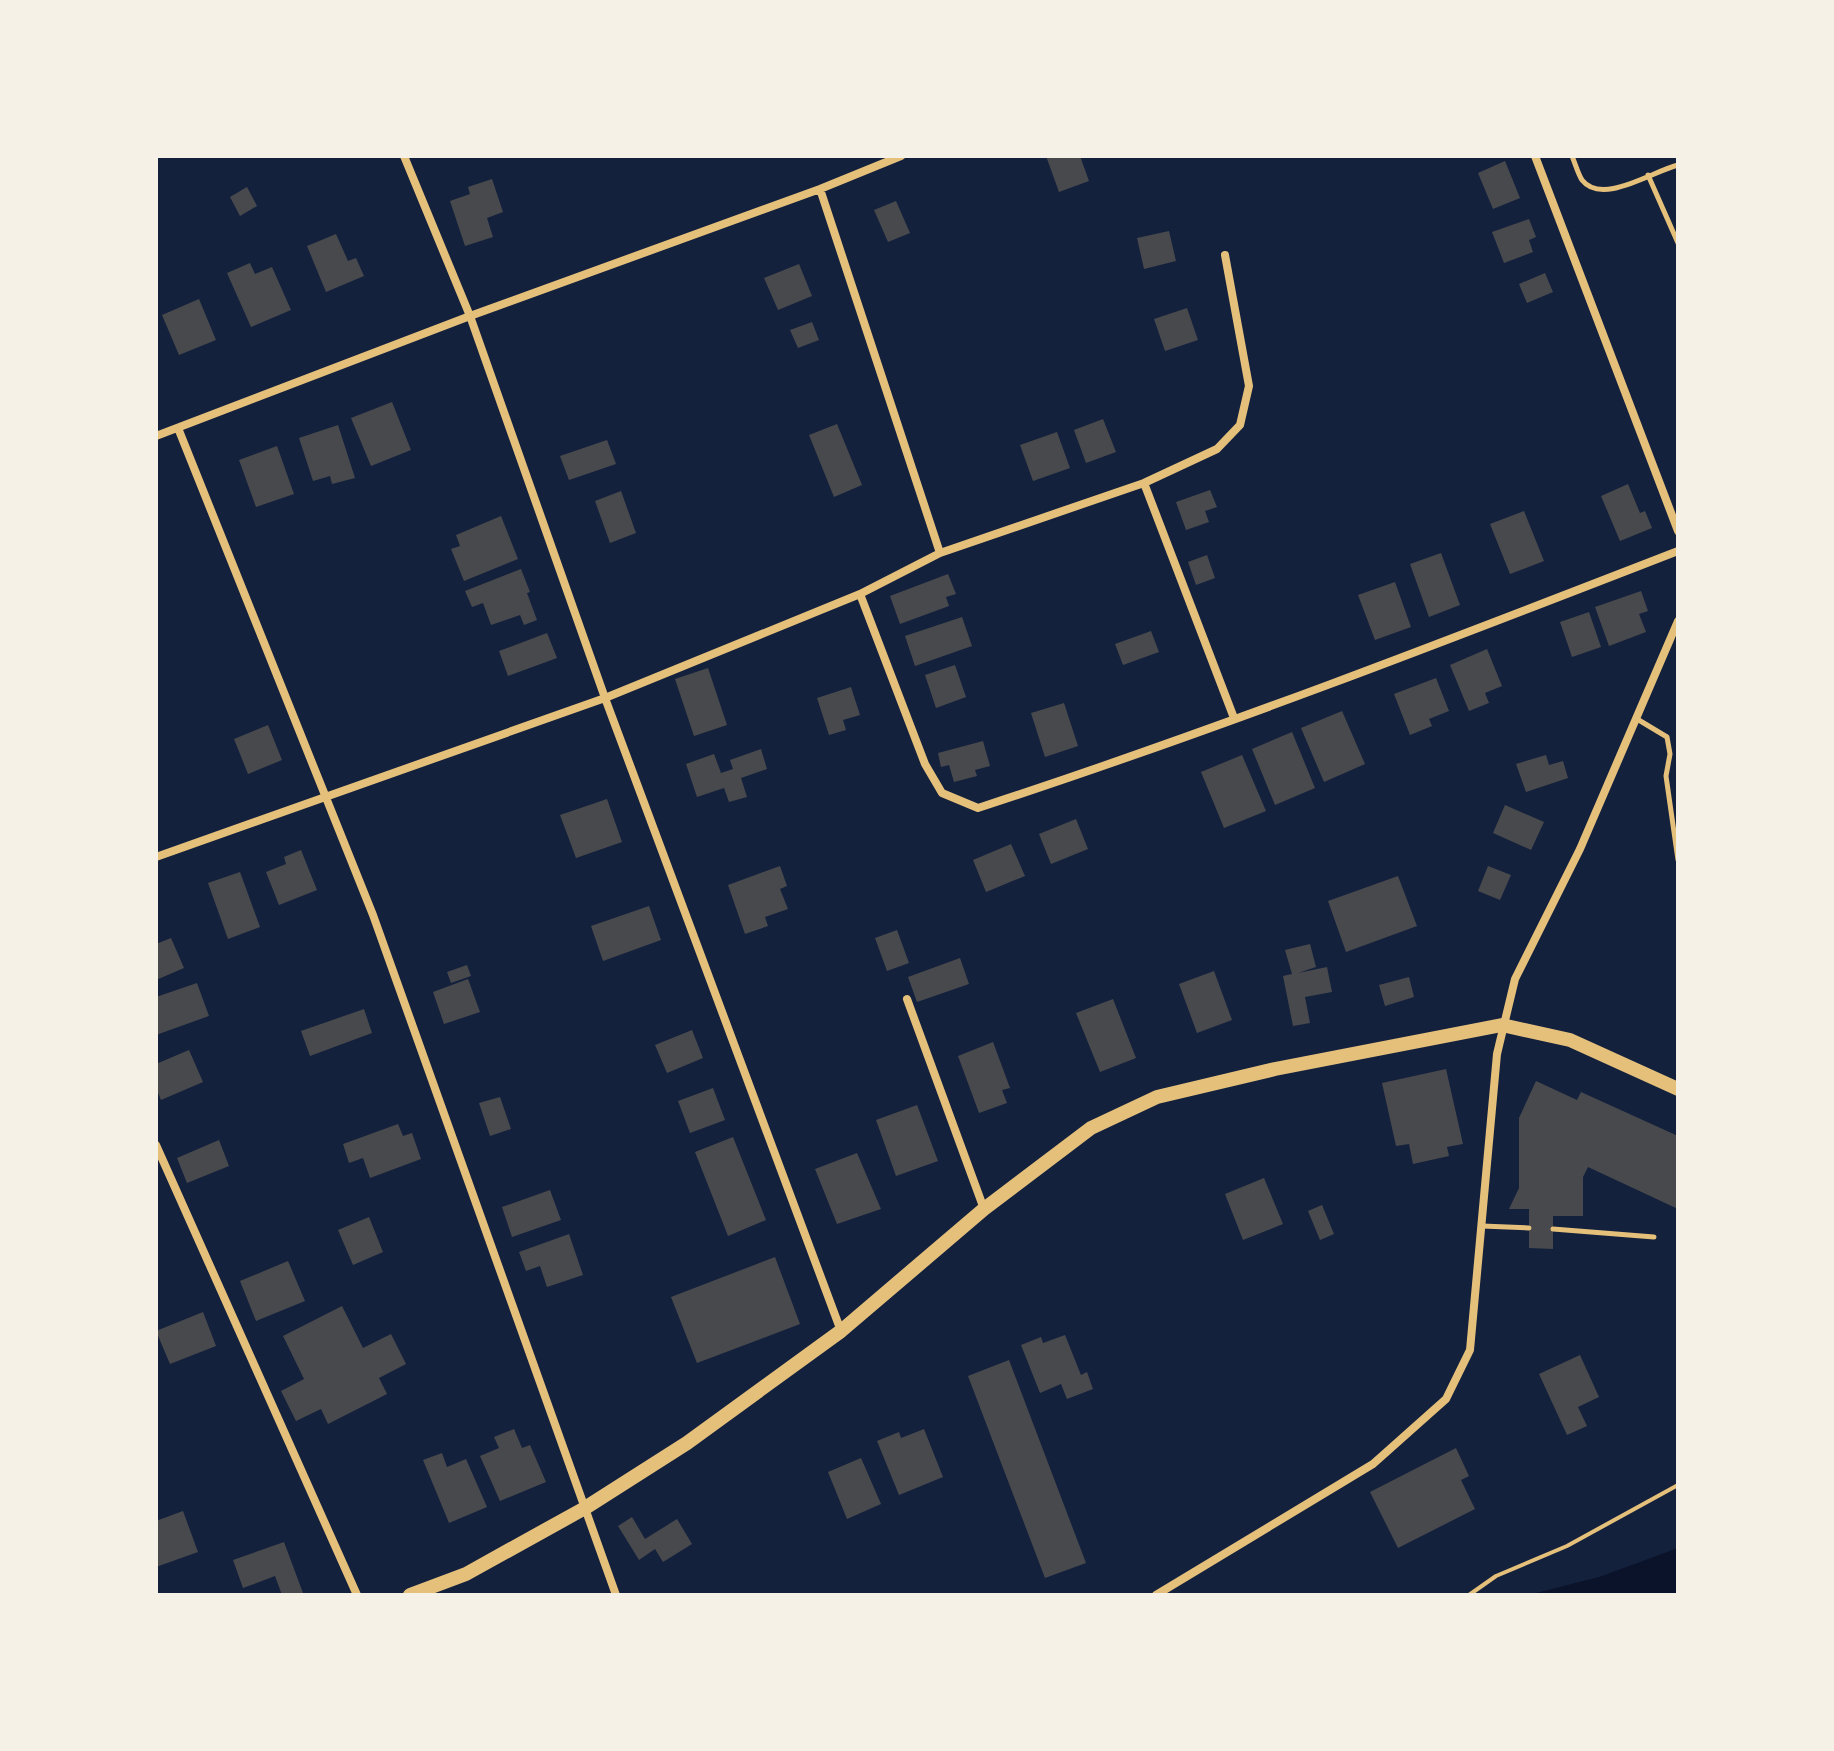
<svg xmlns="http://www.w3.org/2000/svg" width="1834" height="1751" viewBox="0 0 1834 1751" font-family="'Libre Baskerville',serif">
  <rect width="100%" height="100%" fill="#14213d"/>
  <path fill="#0b132b" d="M1678,1548V1595H1528L1599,1577Z"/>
  <path fill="#48494c" d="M1046,156H1080L1089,181L1059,192Z
    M1505,161L1520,198L1493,209L1478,173Z
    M492,179L503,212L487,218L493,237L465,246L450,201L470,194L468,187Z
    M247,187L257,206L240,216L230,197Z
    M896,201L910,233L888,242L874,210Z
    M1529,219L1536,237L1529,240L1533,252L1504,263L1492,232Z
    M1169,231L1176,261L1144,269L1137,238Z
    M336,234L348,261L356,258L364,276L326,292L307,246Z
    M250,263L255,274L272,267L291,310L251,327L227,273Z
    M799,264L812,296L778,310L764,278Z
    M1545,273L1553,292L1527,303L1519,284Z
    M199,299L216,340L179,355L162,315Z
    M1187,308L1198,340L1165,351L1154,319Z
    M812,322L819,340L798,348L790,330Z
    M392,402L411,450L371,466L351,418Z
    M1103,419L1116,452L1086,463L1074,430Z
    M837,424L862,485L834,497L809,435Z
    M338,425L355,478L332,484L330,476L313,481L299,438Z
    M1057,432L1070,468L1033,481L1020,445Z
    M607,440L616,464L569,480L560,456Z
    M277,446L294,494L256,507L239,460Z
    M1628,484L1640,513L1645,511L1652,528L1620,541L1601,496Z
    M1210,490L1217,507L1205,511L1209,522L1186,530L1176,502Z
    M621,491L636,533L610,543L595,501Z
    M1524,511L1544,561L1510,574L1490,524Z
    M501,516L518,559L464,581L451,549L460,546L456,535Z
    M1441,553L1460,605L1429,617L1410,564Z
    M1207,555L1215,578L1196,585L1188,562Z
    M521,569L530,592L527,593L537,620L524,625L520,615L491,625L483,603L472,607L465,591Z
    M948,574L956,594L946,597L949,606L900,624L890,596Z
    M1395,582L1411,627L1375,640L1358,595Z
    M1641,591L1648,611L1639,614L1646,632L1609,646L1595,607Z
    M1589,612L1601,647L1572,657L1560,622Z
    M962,617L972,646L915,666L905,636Z
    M1151,631L1159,652L1123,665L1115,644Z
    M547,633L557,658L508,676L499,651Z
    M1487,649L1502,686L1485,693L1489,703L1469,711L1450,665Z
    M955,665L966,697L936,708L925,675Z
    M708,668L727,725L694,736L675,679Z
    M1436,678L1449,711L1429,719L1432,726L1410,735L1394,694Z
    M851,687L860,715L843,720L846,730L829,735L817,698Z
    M1064,703L1078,746L1045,757L1031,713Z
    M1342,711L1365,764L1324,782L1301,728Z
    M268,725L282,760L248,774L234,739Z
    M1292,732L1315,788L1275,805L1252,749Z
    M983,741L990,766L975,770L977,776L954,782L949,765L941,767L938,753Z
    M761,749L767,769L741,778L747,797L729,802L724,788L697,797L686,764L714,754L721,773L733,769L730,760Z
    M1242,755L1266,811L1224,828L1201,772Z
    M1546,755L1549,765L1563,761L1568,778L1526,792L1516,764Z
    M607,799L622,842L576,858L560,815Z
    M1505,805L1544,822L1531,850L1493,833Z
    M1076,819L1088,849L1051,864L1039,834Z
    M1011,844L1025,876L986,892L973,860Z
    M301,850L317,890L279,905L266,872L286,864L284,857Z
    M780,866L787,886L780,889L788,909L765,917L768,926L745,934L728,885Z
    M1488,866L1511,875L1500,900L1478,891Z
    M240,872L260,927L228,939L208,883Z
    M1398,876L1417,926L1346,952L1328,901Z
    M649,906L661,940L603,961L591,926Z
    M897,930L909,963L887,971L875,938Z
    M171,938L184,968L156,980V944Z
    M1310,944L1316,967L1298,973L1327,967L1332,992L1305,997L1310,1023L1293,1026L1283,976L1292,974L1285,950Z
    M960,958L969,984L917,1002L908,977Z
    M467,965L471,976L451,983L447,972Z
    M1214,971L1232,1020L1197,1033L1179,984Z
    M1409,977L1414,997L1385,1006L1379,985Z
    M468,979L480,1012L444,1024L433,992Z
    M197,983L209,1016L156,1035V997Z
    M1113,999L1136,1058L1100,1072L1076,1013Z
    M364,1009L372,1033L310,1056L301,1031Z
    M692,1030L703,1058L667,1073L655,1045Z
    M993,1042L1010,1088L1002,1090L1007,1103L979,1113L958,1056Z
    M189,1050L203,1082L161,1100L156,1088V1064Z
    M1446,1069L1463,1144L1447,1147L1449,1156L1413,1164L1409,1144L1396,1146L1382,1083Z
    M1536,1081L1577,1100L1581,1092L1678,1136V1209L1588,1167L1583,1177V1216H1553V1249L1529,1248V1209H1509L1519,1188V1118Z
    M713,1088L725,1120L690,1133L678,1101Z
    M500,1097L511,1129L490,1136L479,1103Z
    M917,1105L938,1161L896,1176L876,1120Z
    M398,1124L403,1136L412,1133L421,1159L370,1178L363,1158L349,1163L343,1144Z
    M733,1137L766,1220L728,1236L695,1152Z
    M219,1140L229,1166L187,1183L177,1158Z
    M857,1153L881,1209L837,1224L815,1169Z
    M1264,1178L1283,1224L1243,1240L1225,1194Z
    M550,1190L561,1220L512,1237L502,1207Z
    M1322,1205L1334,1234L1320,1240L1308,1211Z
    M369,1217L383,1252L353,1265L338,1230Z
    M569,1234L583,1275L547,1287L540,1266L526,1271L519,1252Z
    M775,1257L800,1324L697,1363L671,1297Z
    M288,1261L305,1301L256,1321L240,1281Z
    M342,1306L363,1348L391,1334L406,1364L379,1378L387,1394L328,1424L321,1409L296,1421L281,1391L304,1379L283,1336Z
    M203,1312L216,1346L170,1364L156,1331Z
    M1065,1335L1081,1375L1087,1372L1093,1389L1067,1399L1061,1384L1040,1393L1021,1345L1041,1337L1043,1343Z
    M1580,1355L1599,1397L1578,1407L1587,1426L1567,1435L1539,1374Z
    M1009,1360L1086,1563L1045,1578L968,1376Z
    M514,1429L522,1448L530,1445L546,1482L500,1501L480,1456L499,1448L494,1437Z
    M924,1429L943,1477L899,1495L877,1441L899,1432L901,1438Z
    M1456,1448L1469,1476L1461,1480L1475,1509L1398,1548L1370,1492Z
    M442,1453L447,1467L466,1459L487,1507L449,1523L423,1460Z
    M861,1458L881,1504L847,1519L828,1472Z
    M183,1511L198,1552L156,1567V1521Z
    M632,1517L645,1539L677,1519L692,1544L663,1562L655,1549L639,1560L618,1526Z
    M284,1542L303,1593L282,1595L275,1576L243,1588L233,1560Z"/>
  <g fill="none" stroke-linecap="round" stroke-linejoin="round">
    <path stroke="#e5c07b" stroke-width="4" d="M1469,1595L1496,1576L1567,1546L1678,1485"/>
    <path stroke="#e5c07b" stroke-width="5" d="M1572,156C1575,163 1578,174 1582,180C1602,206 1653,171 1678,165
      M1648,175L1678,243
      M1637,719L1667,737L1670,754L1666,776L1678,860
      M1482,1226L1529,1228
      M1553,1229L1654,1237"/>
    <path stroke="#e5c07b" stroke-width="8" d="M404,156L470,316L605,698L841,1331
      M1535,156L1678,531
      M820,189L940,553
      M178,428L373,915L616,1595
      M156,436L470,316L820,189L901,156
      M1144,483L1234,718
      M860,594L925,764L942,793L978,808C1214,731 1446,641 1678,551
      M156,857L605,698L860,594L940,553L1144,483L1217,449L1240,425L1249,386L1225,255
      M907,999L984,1209
      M156,1145L357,1595
      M1156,1595L1373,1464L1446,1399L1470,1350L1497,1054L1515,979L1580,849L1678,621"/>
    <path stroke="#e5c07b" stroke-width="14" d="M410,1595L466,1574L585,1508L687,1443L841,1331L984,1209L1091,1128L1157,1097L1275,1069L1502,1025L1570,1040L1678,1089"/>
  </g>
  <rect width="1834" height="1751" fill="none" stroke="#f6f1e7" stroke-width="316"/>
</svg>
